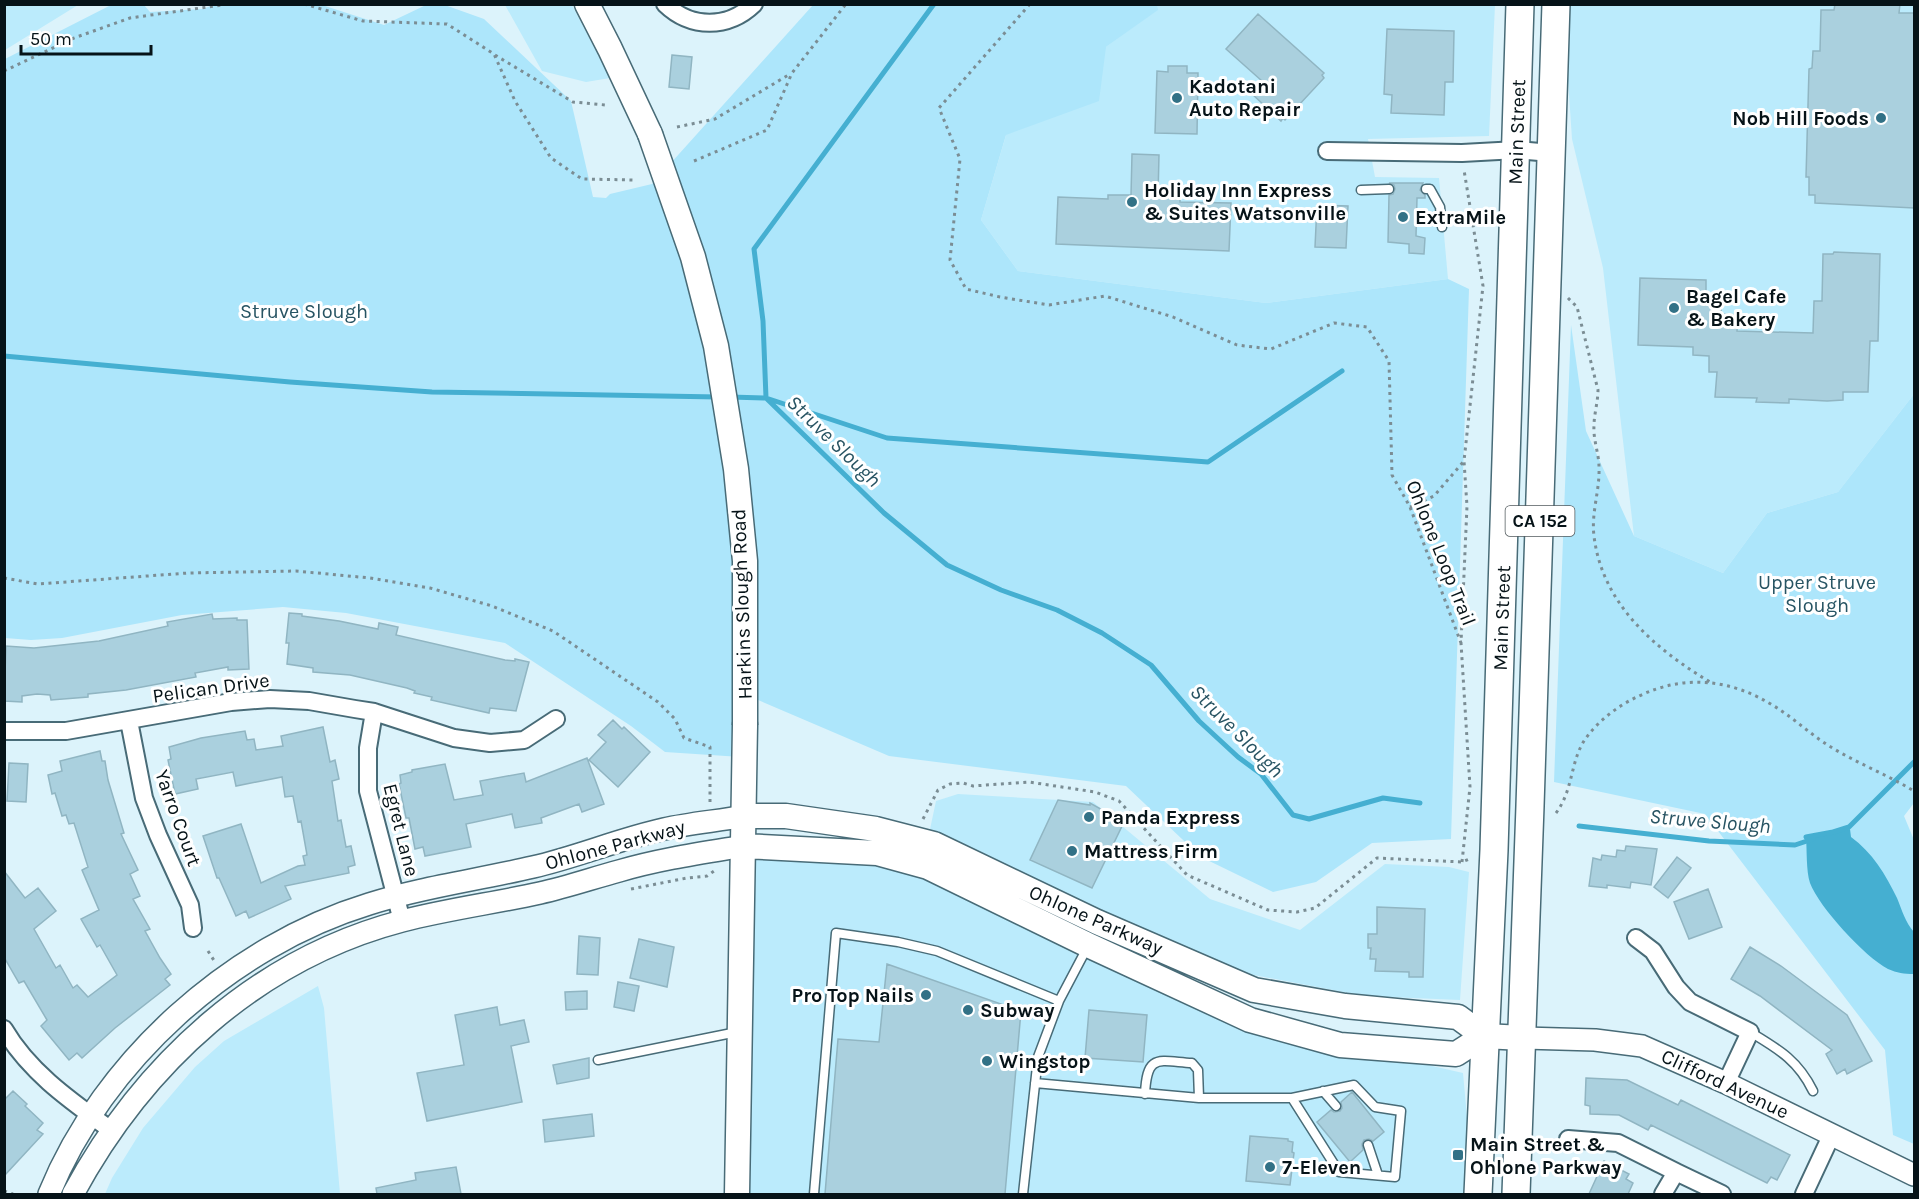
<svg xmlns="http://www.w3.org/2000/svg" width="1919" height="1199" viewBox="0 0 1919 1199" font-family="Karla,sans-serif">
  <rect width="100%" height="100%" fill="#dcf3fb"/>
  <path fill="#bbebfc" d="M5,4H78V5L5,50Z
    M505,5H572L610,78L586,82L542,71Z
    M1157,5H1495L1489,136L1368,139L1375,177L1439,178L1448,279L1266,303L1018,271L981,220L1012,115L1157,10Z
    M1570,5H1914V394L1838,492L1767,513L1723,573L1634,536L1603,268L1572,139L1568,79Z
    M958,794L1093,802L1210,899L1300,930L1385,864L1449,867L1469,872L1460,1000L1364,996L1238,972L1092,908L929,834L936,801Z
    M744,846L874,853L1088,945L1340,1045L1463,1073L1474,1194H737Z
    M318,986L324,1008L340,1194H105L112,1178L143,1128L195,1067L224,1041Z"/>
  <path fill="#ade6fb" d="M217,4L322,5L384,25L426,5L442,4L484,19L571,101L593,197L606,198L610,194L652,184L813,5H1157L1158,10L1106,47L1099,101L1006,135L981,220L1018,271L1266,303L1448,279L1469,289L1451,839L1372,843L1316,882L1273,892L1201,857L1126,786L889,756L737,691L741,757L665,752L631,726L505,643L346,613L283,607L182,615L62,638L31,640L5,638V59L111,5H144L150,12L202,9Z
    M1571,325L1586,431L1634,536L1723,573L1767,513L1838,492L1914,394V803L1904,816L1914,840V1144L1893,1135L1885,1050L1705,814L1554,782Z"/>
  <path fill="#45afd1" d="M1850,829L1851,837C1872,852 1886,875 1897,898C1902,910 1905,922 1914,932V974C1904,974 1897,973 1888,969C1865,957 1819,907 1810,883C1806,871 1807,849 1806,837Z"/>
  <g fill="none" stroke-linecap="round" stroke-linejoin="round">
    <path stroke="#45afd1" stroke-width="5" d="M934,4L754,249L763,321L766,398L887,438L1208,462L1342,371
      M4,356L290,382L432,392L718,397
      M730,397L766,398L884,513L947,565L1001,590L1057,610L1102,633L1151,665L1199,721L1238,757L1261,774L1293,815L1309,819L1383,798L1420,803
      M1579,826L1709,841L1795,845L1813,839
      M1830,833L1849,827L1914,762
      M1806,837L1833,832"/>
  </g>
  <path fill="#aad0de" stroke="#90b5c2" stroke-width="1.5" d="M1835,4H1900L1899,13H1914V208L1815,203V195H1809V177H1806L1809,69L1812,68L1813,51H1820L1821,10H1834Z
    M1258,14L1324,73L1322,75L1324,78L1285,120L1283,118L1281,121L1251,93L1262,81L1226,49Z
    M1387,29L1454,31L1453,82H1445L1444,115L1391,113L1392,95L1384,94Z
    M672,55L692,57L689,89L669,87Z
    M1168,66H1187V73H1198L1197,134L1155,133L1157,71L1168,72Z
    M1132,154L1159,155L1158,197L1180,198V202L1231,203L1229,251L1056,244L1058,197L1108,199V195H1131Z
    M1389,183H1423L1420,190L1425,195V198H1417L1416,236L1425,238L1424,254L1409,253V244L1388,242L1389,195L1393,194L1395,189L1394,185Z
    M1317,205L1348,206L1346,248L1315,247Z
    M1834,252L1880,254L1878,341H1870L1868,392H1843V400L1827,401L1789,399V403L1756,402L1757,398L1715,397L1717,372H1709V356L1693,355V347L1638,345L1640,278L1706,280V298H1722L1721,314L1738,315L1737,331L1813,333L1814,301H1822L1823,254H1833Z
    M289,613L302,614V616L339,621L378,629L379,623L398,627L396,635L505,660L515,661V659L529,662L516,711L490,708L489,713L431,700L432,697L414,693L415,691L407,688L350,675L313,672V668L287,664L289,643H286Z
    M212,614L213,619L237,618V620H247L249,669L228,670V667L195,673L196,677L126,690L88,694V697L51,700L50,695L37,694L22,696V702L4,701L6,646L34,648L99,641L168,626L167,622Z
    M613,720L622,729L624,727L650,752L618,787L589,760L606,742L598,735Z
    M323,727L330,762L335,760L339,779L332,781L338,821L341,820L346,847L351,846L355,865L348,867L349,873L285,886L291,899L249,918L246,911L236,916L219,878H217L203,836L241,824L261,883L298,866L305,865L303,856L307,855L301,821L298,822L293,796L285,797L282,777L236,786L233,772L196,779L198,789L175,794L168,760L171,759L169,747L201,738L245,731L247,740L254,739L256,750L283,746L281,736Z
    M100,751L102,761H105L108,780L124,833L121,834L138,870L130,874L140,896L133,899L150,929L145,931L160,958L171,974L165,979L170,985L115,1028L82,1058L77,1053L69,1060L41,1026L47,1020L24,981L19,983L4,957V871L25,898L38,888L56,911L34,929L56,968L60,965L73,988L77,985L88,997L117,975L100,945L97,947L81,919L99,910L82,870L88,867L74,823L69,824L66,815L62,816L55,793L52,794L48,775L62,771L60,761Z
    M587,758L604,804L582,812L579,804L541,818L542,823L515,828L512,814L466,824L471,847L425,856L423,847L415,849L409,818H406L399,784L401,783L400,775L412,772V770L445,764L454,800L483,795L480,781L524,773L526,782Z
    M9,763L28,764L26,802L7,801Z
    M1058,800L1090,805V803L1124,822L1092,888L1030,860Z
    M1626,846L1657,849L1651,885L1631,882L1630,888L1607,885V888L1589,886L1593,858L1601,860L1602,855L1616,857L1617,850L1625,851Z
    M1677,857L1691,868L1668,898L1654,887Z
    M1708,889L1722,927L1689,939L1674,902Z
    M1377,907L1425,909L1423,977H1409V972L1375,971L1376,959H1370L1371,948H1368V934H1377Z
    M579,936L600,938L598,975L577,974Z
    M639,939L674,947L667,987L630,978Z
    M1750,947L1781,966L1847,1015L1872,1061L1847,1074L1845,1069L1837,1074L1826,1054L1832,1050L1760,996L1731,979Z
    M887,964L1021,1011L1005,1194H825L838,1039L879,1042Z
    M618,982L639,986L634,1011L614,1007Z
    M587,991V1009L566,1010L565,992Z
    M497,1007L500,1025L524,1020L529,1042L511,1046L522,1102L427,1121L417,1073L464,1065L455,1015Z
    M1089,1010L1147,1015L1143,1062L1085,1058Z
    M589,1058V1078L557,1084L553,1065Z
    M1586,1078L1627,1080L1678,1105L1681,1100L1790,1155L1777,1180L1771,1177L1767,1183L1651,1125L1648,1130L1619,1115L1590,1114V1106L1585,1105Z
    M13,1091L27,1104L25,1106L43,1123L37,1130L43,1134L4,1176V1100Z
    M1352,1092L1384,1132L1373,1141L1369,1139L1364,1140L1362,1144L1363,1150L1350,1162L1317,1122L1331,1110L1334,1112L1340,1111L1342,1108L1341,1102Z
    M592,1114L594,1136L545,1142L543,1120Z
    M1250,1136L1288,1139V1141L1293,1142L1292,1152L1294,1153L1290,1185L1246,1181Z
    M1604,1161L1629,1174L1626,1179L1633,1183L1628,1194H1589Z
    M456,1167L461,1194H377L376,1188L416,1180L415,1173Z"/>
  <g fill="none" stroke-linecap="round" stroke-linejoin="round">
    <g stroke="#486b77" stroke-width="11">
      <path id="service" d="M1426,189H1430L1440,207L1442,227
        M1361,190L1389,189
        M1750,1032C1778,1049 1798,1060 1813,1091
        M598,1060L737,1032
        M1035,1083L1199,1098H1292L1339,1172L1395,1177L1401,1111L1375,1107L1354,1085L1292,1098
        M1323,1091L1336,1106
        M1145,1094C1147,1053 1158,1061 1192,1063L1198,1070L1199,1098
        M1368,1145L1378,1175
        M814,1194L836,933L898,942L937,951L1059,1001
        M1023,1194L1038,1057L1059,1001L1088,946"/>
    </g>
    <g stroke="#486b77" stroke-width="20">
      <path id="minor" d="M665,4C691,29 728,29 754,4
        M1327,151L1462,153L1517,150L1551,153
        M374,712L368,748V791L402,921
        M129,721L144,798L158,835L190,905L193,928
        M4,731H66L231,702L270,699L309,701L355,709L374,712L454,738L490,743L524,740L556,719
        M1636,938L1653,951L1676,987L1690,1002L1750,1032L1726,1083
        M4,1029C29,1072 71,1101 111,1130
        M1568,1139L1618,1143L1676,1172
        M1663,1194L1676,1172L1722,1194
        M1804,1194L1832,1134"/>
    </g>
    <g stroke="#486b77" stroke-width="24">
      <path id="tertiary" d="M1523,1038L1595,1040L1642,1046L1726,1083L1914,1175
        M49,1194C103,1061 231,946 369,904C422,887 478,880 533,867C577,857 619,839 664,829C690,823 718,821 745,816
        M73,1194C143,1064 257,959 402,921C448,909 495,903 540,893C567,887 593,878 619,871C660,859 702,853 744,846"/>
    </g>
    <g stroke="#486b77" stroke-width="27">
      <path id="secondary" d="M587,4L610,49L650,134
        M745,816H786L876,829L934,844L1097,922L1254,990L1345,1006L1458,1017L1484,1036L1523,1038
        M744,846L877,853L928,867L1088,945L1250,1020L1340,1045L1456,1054L1484,1036
        M737,1194L745,725"/>
    </g>
    <g stroke="#486b77" stroke-width="30">
      <path id="primary" d="M1478,1194L1494,850L1520,4
        M1516,1194L1530,806L1556,4"/>
    </g>
    <path stroke="#7b8d94" stroke-width="3" stroke-dasharray="3 4.5" stroke-linecap="butt" d="M304,4L363,21L447,24L494,54L515,101L551,158L582,179L634,180
      M1030,4L939,108L960,159L950,260L966,289L1000,297L1049,305L1105,296L1173,317L1237,345L1271,349L1334,323L1367,327L1389,361L1392,475L1410,507L1461,643
      M495,55L573,102L606,105
      M4,71L74,38L130,18L229,4
      M677,127L715,119L790,74
      M694,161L767,130L792,73L846,4
      M1568,298L1577,307L1598,390C1598,402 1594,414 1594,426C1593,439 1599,454 1599,467C1600,490 1591,513 1594,536C1602,604 1655,649 1710,682
      M1410,507L1434,496L1464,461
      M4,578L38,584L188,573L296,571L370,578L430,588L492,606L553,631L658,702L675,719L684,738L710,747V804
      M1556,813C1574,789 1570,760 1586,738C1599,720 1619,705 1639,696C1685,674 1731,679 1774,706C1792,717 1808,732 1826,744C1854,762 1886,774 1914,791
      M923,819L938,790L950,784L963,783L973,786L1029,782L1095,792L1119,801L1187,875L1268,910L1297,912L1315,908L1377,858L1462,862L1472,858
      M1462,862L1470,787L1461,643L1467,506L1464,461L1483,286L1464,170
      M631,889L687,878L707,876L714,871
      M208,951L215,962
      M4,1191L13,1194"/>
    <use href="#service" stroke="#fff" stroke-width="8"/>
    <use href="#minor" stroke="#fff" stroke-width="16"/>
    <use href="#tertiary" stroke="#fff" stroke-width="21"/>
    <use href="#secondary" stroke="#fff" stroke-width="24"/>
    <use href="#primary" stroke="#fff" stroke-width="27"/>
    <g stroke="#486b77" stroke-width="27" stroke-linecap="butt">
      <path id="secondary-bridge" d="M650,134L693,257L716,346L736,469L745,561V725"/>
    </g>
    <use href="#secondary-bridge" stroke="#fff" stroke-width="24"/>
  </g>
  <g fill="#327186" stroke="#fff" stroke-width="2">
    <circle cx="1177" cy="98" r="6"/>
    <circle cx="1881" cy="118" r="6"/>
    <circle cx="1132" cy="202" r="6"/>
    <circle cx="1403" cy="217" r="6"/>
    <circle cx="1674" cy="308" r="6"/>
    <circle cx="1089" cy="817" r="6"/>
    <circle cx="1072" cy="851" r="6"/>
    <circle cx="926" cy="995" r="6"/>
    <circle cx="968" cy="1010" r="6"/>
    <circle cx="987" cy="1061" r="6"/>
    <rect x="1452" y="1149" width="12" height="12" rx="3"/>
    <circle cx="1270" cy="1167" r="6"/>
  </g>
  <g text-anchor="middle" dominant-baseline="central" stroke-width="6" stroke-linejoin="round" paint-order="stroke">
    <rect fill="#fff" stroke="#515a5d" stroke-width="1.5" x="1505.5" y="506" width="69" height="30" rx="4.5"/>
    <g font-size="18" font-weight="bold" fill="#061318">
      <text x="1540" y="521">CA 152</text>
    </g>
    <g font-size="20" font-weight="bold" fill="#061318" stroke="#fff" text-anchor="start">
      <text x="1189" y="86">Kadotani<tspan x="1189" dy="23">Auto Repair</tspan></text>
      <text x="1869" y="118" text-anchor="end">Nob Hill Foods</text>
      <text x="1144" y="190">Holiday Inn Express<tspan x="1144" dy="23">&amp; Suites Watsonville</tspan></text>
      <text x="1415" y="217">ExtraMile</text>
      <text x="1686" y="296">Bagel Cafe<tspan x="1686" dy="23">&amp; Bakery</tspan></text>
      <text x="1101" y="817">Panda Express</text>
      <text x="1084" y="851">Mattress Firm</text>
      <text x="914" y="995" text-anchor="end">Pro Top Nails</text>
      <text x="980" y="1010">Subway</text>
      <text x="999" y="1061">Wingstop</text>
      <text x="1470" y="1144">Main Street &amp;<tspan x="1470" dy="23">Ohlone Parkway</tspan></text>
      <text x="1282" y="1167">7-Eleven</text>
    </g>
    <g font-size="20" fill="#061318" stroke="#fff">
      <text transform="translate(1517 132) rotate(-88)">Main Street</text>
      <text transform="translate(1441 553) rotate(68)">Ohlone Loop Trail</text>
      <text transform="translate(742 604) rotate(-92)">Harkins Slough Road</text>
      <text transform="translate(1502 618) rotate(-88)">Main Street</text>
      <text transform="translate(211 688) rotate(-8)">Pelican Drive</text>
      <text transform="translate(178 818) rotate(70)">Yarro Court</text>
      <text transform="translate(401 830) rotate(76)">Egret Lane</text>
      <text transform="translate(615 845) rotate(-15)">Ohlone Parkway</text>
      <text transform="translate(1096 920) rotate(24)">Ohlone Parkway</text>
      <text transform="translate(1725 1084) rotate(25)">Clifford Avenue</text>
    </g>
    <g font-size="20" fill="#275463" stroke="#fff">
      <text x="304" y="311">Struve Slough</text>
      <text x="1817" y="582">Upper Struve<tspan x="1817" dy="23">Slough</tspan></text>
    </g>
    <g font-size="21" font-style="italic" fill="#285463" stroke="#fff">
      <text transform="translate(834 441) rotate(44)">Struve Slough</text>
      <text transform="translate(1237 731) rotate(45)">Struve Slough</text>
      <text transform="translate(1710 821) rotate(5)">Struve Slough</text>
    </g>
  </g>
  <rect width="1919" height="1199" fill="none" stroke="#061318" stroke-width="12"/>
  <path d="M21 45v9h130v-9" fill="none" stroke="#061318" stroke-width="3"/>
  <text x="30" y="45" font-size="18" fill="#061318" stroke="#ffffff" stroke-width="4.5" paint-order="stroke">50 m</text>
</svg>
